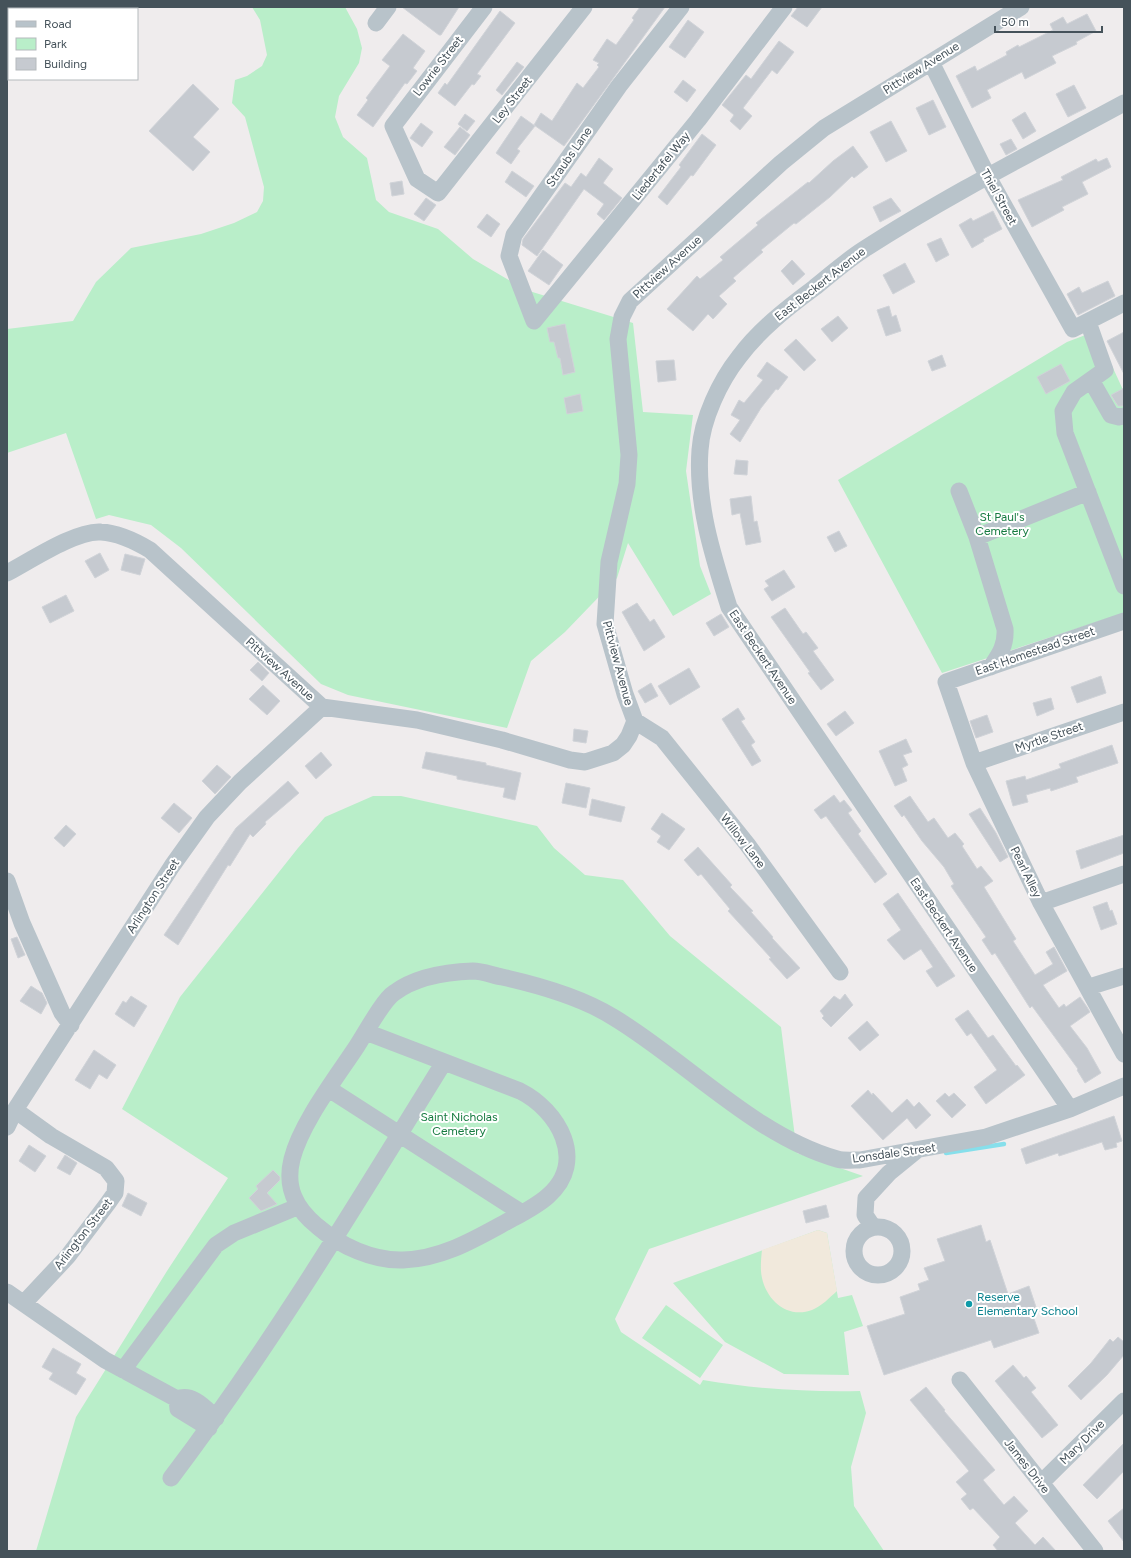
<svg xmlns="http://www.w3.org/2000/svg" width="1131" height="1558" viewBox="0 0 1131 1558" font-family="Figtree,sans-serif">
  <rect width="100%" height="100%" fill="#efeced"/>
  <path fill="#b9eec9" d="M252,7H345L357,29L362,48L359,63L339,96L335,117L343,137L367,158L376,200L389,212L438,229L473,259L526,290L633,323L643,412L693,415L686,471L700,566L711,594L673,616L628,543L617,578L565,632L531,661L507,728L348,695L321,684L181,548L151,525L109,515L96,519L66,433L7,453V329L73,321L96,282L131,248L201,234L234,223L257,212L263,201L264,187L245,117L232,103L235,80L247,76L262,66L267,55L260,20Z
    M1096,331L1124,392V613L942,673L838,480L1067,342Z
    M373,796H401L537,826L554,848L585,875L623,880L670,936L781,1027L797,1153L863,1176L649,1249L615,1319L621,1332L700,1385L703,1380C755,1389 807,1392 860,1391L866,1413L851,1467L854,1506L884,1551H36L76,1417L167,1271L228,1178L122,1109L180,997L298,848L325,817Z
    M818,1230L827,1233L838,1298L852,1295L863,1326L844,1332L849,1375L784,1374L725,1342L673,1283Z
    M666,1305L723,1345L700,1378L642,1338Z"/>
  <path fill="#f1e9dc" d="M818,1230L827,1233L837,1291C829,1298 822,1306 812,1310C788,1319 767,1301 762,1278C760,1270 761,1259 762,1250Z"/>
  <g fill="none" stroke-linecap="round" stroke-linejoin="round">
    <path stroke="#86dfeb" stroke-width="4.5" d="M946,1153L1004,1144"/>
  </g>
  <path fill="#c6cad0" stroke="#d0d3d8" d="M402,7H459L441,35H439Z
    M640,7H665L564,146L534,125L541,113L552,121L577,83L583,88L599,67L597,65L599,63L593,60L607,39L616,45L634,20L632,18Z
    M798,7H822L807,27L791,16Z
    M500,11L515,23L477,74L481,76L474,85L472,84L455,106L438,93L445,83L447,85Z
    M1087,14L1096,31L1076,42L1077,44L1052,56L1056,63L1025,79L1022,72L987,90L991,98L972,108L956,76L975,66L977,71L1007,55L1006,52L1018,45L1019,47L1053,30L1050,24L1063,17L1067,24Z
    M688,20L704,32L685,58L669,47Z
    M403,34L425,51L413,68L417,71L407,84L405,83L373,127L357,115L368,100L366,98L390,66L382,60Z
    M779,41L794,52L777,74L772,70L743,108L752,116L740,130L730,121L734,115L722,105L746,75L751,79Z
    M517,62L524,67L502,95L496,90Z
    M683,80L696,90L687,102L674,92Z
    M193,84L219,109L193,137L210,152L193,171L149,131Z
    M1074,85L1086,108L1068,117L1056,94Z
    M933,100L946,127L929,135L916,108Z
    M1025,112L1036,131L1023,139L1012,120Z
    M465,114L475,121L467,131L458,124Z
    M521,116L535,126L517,149L520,151L511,164L496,153Z
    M891,121L907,151L886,162L870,132Z
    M421,123L433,132L422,147L410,138Z
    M460,127L470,135L455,155L444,147Z
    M702,134L716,145L693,176L691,175L667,205L658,197L681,167L679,165Z
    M1011,139L1017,149L1006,155L1000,144Z
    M853,146L868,167L854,178L852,176L830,197L796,224L794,223L761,250L763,252L733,278L736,281L719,296L727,304L713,319L708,314L693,331L667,309L697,276L700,279L723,260L720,257L758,225L756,223L808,182L809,183L833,161Z
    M599,158L613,169L603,183L622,198L604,220L597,214L604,204L584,189L537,256L522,245L523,239L565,183L571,187L581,173L586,177Z
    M1107,158L1111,167L1082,182L1088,194L1062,207L1064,210L1032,227L1018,200L1063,180L1061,177L1096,159L1098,162Z
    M512,171L534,186L526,197L505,182Z
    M402,181L404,194L392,196L390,183Z
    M426,198L436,205L424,221L414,214Z
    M891,198L901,211L880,222L873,207Z
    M993,211L1002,229L983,239L984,241L972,248L959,225L971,218L973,221Z
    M487,214L500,224L491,237L477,227Z
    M941,238L949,255L936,262L927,244Z
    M543,250L563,265L549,285L528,271Z
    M792,260L805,274L793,285L781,271Z
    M905,263L915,282L893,294L883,275Z
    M1108,281L1115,296L1078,315L1067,294L1079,287L1082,293Z
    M889,306L892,317L896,315L901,331L886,336L877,310Z
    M838,316L848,328L832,342L821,329Z
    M565,324L575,372L563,375L560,358H558L554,342H550L547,328Z
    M1124,332V374L1107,341Z
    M796,339L816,360L804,371L784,350Z
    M942,355L946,366L932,371L928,361Z
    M674,360L676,380L658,382L656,361Z
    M767,362L788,377L778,390L776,389L761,408L740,442L730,434L740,420L731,415L739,400L744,403L763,380L757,376Z
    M1061,364L1070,381L1046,394L1037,377Z
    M1124,388V406H1118L1111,395Z
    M580,394L583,411L567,414L564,398Z
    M736,460L748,461L747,475L734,474Z
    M751,496L754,522L757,521L761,542L746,545L740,513L732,515L730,499Z
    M839,531L847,546L835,552L827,537Z
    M100,553L109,570L95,578L85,561Z
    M125,554L145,559L140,575L121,570Z
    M784,570L795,587L772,601L764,589L769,586L765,581Z
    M66,595L74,611L50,623L42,607Z
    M637,603L650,622L654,619L665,637L644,651L622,612Z
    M785,608L803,634L806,632L818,648L813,651L834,680L821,690L808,673L810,672L771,617Z
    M721,614L729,627L714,636L706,623Z
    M258,662L269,673L262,681L250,670Z
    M689,668L700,687L670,705L658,686Z
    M1101,676L1106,693L1077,703L1071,687Z
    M651,683L658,696L645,703L638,691Z
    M263,685L280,701L267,715L249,699Z
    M1051,698L1054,709L1037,716L1033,703Z
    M738,708L745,719L741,721L755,742L751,745L761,761L752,766L722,719Z
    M845,711L854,723L836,736L827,724Z
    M987,715L993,732L976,738L970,721Z
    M574,729L588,731L586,743L573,741Z
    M906,739L912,752L903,755L908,765L902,768L907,781L895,786L879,751Z
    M1112,745L1118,763L1076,777L1078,782L1051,791L1050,788L1026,795L1028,802L1013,806L1006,781L1025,776L1026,780L1061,768L1059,764Z
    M321,752L332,765L316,779L305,766Z
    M426,752L486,763V765L521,773L515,800L503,797L505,788L457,779V776L422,768Z
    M217,765L231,777L215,794L202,781Z
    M288,781L299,793L265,822L266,824L253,837L250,834L230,866L228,865L178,945L164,935L236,828Z
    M566,783L590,788L586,808L562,803Z
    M834,795L840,803L844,800L852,810L848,813L861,831L858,834L887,874L875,883L826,816L821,819L814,810Z
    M910,796L928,822L934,818L948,838L955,833L964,844L962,846L977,869L981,866L993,881L984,887L1016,939L1013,941L1035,975L1053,964L1046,952L1054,947L1067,971L1043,985L1059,1008L1064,1004L1066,1007L1080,997L1087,1007L1090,1012L1070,1026L1087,1048L1101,1073L1085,1083L1077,1070L1078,1069L1032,1006L1030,1008L995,953L992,955L982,940L986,937L951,886L954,884L944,867L922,841L904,815L902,817L894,806Z
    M592,799L625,807L621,822L589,815Z
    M174,803L192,818L179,833L161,818Z
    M980,808L996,833L1008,857L1000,862L969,814Z
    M662,813L685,829L669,850L657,842L661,836L651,829Z
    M66,825L76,834L64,847L54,838Z
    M1124,835V853L1081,869L1076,851Z
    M698,847L732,885L730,887L753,911L751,912L773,937L772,938L800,968L787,979L769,959L771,958L728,911L730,909L701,874L698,876L684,860Z
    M898,893L955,976L937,987L926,971L933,967L921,949L904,960L887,940L901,930L883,904Z
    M1107,902L1110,911L1112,910L1117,924L1101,930L1093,907Z
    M17,937L25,955L18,958L11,939Z
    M31,986L42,993L47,1003L41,1014L20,1001Z
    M845,994L853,1005L831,1027L822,1018L824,1016L820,1011L834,996L840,1000Z
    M131,996L147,1006L134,1027L115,1014L123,1001L126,1003Z
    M968,1010L988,1038L993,1035L1016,1066L1017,1065L1025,1075L986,1104L974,1087L997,1070L971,1033L967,1036L955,1019Z
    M867,1021L879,1035L860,1051L848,1038Z
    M94,1050L116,1065L107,1079L99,1074L90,1089L75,1080Z
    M868,1090L872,1095L873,1093L892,1113L907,1099L914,1107L919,1102L931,1115L916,1129L907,1118L883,1140L851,1106Z
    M945,1093L949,1097L954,1093L966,1105L952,1118L936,1101Z
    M1114,1116L1122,1141L1116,1143L1117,1147L1105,1150L1102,1142L1059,1156L1058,1153L1026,1164L1021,1149Z
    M29,1145L46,1156L35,1172L19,1161Z
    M65,1155L77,1163L70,1175L57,1168Z
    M273,1170L280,1177V1180L267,1193L277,1204L261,1211L249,1198L258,1189L256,1186Z
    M128,1193L147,1203L141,1216L122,1206Z
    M826,1205L829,1217L806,1223L803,1211Z
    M981,1225L986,1242L990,1240L1008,1294L1029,1286L1037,1310L1032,1313L1039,1333L994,1348L991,1340L884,1375L867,1326L905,1314L900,1297L920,1290L918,1284L929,1280L924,1268L945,1261L937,1239Z
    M1118,1337L1124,1342V1355L1107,1375L1081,1400L1068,1386L1091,1363L1110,1339L1113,1342Z
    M53,1348L81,1364L76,1373L86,1379L76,1395L49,1379L53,1373L42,1367Z
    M1013,1365L1024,1378L1026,1376L1036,1388L1031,1392L1058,1425L1042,1438L995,1381Z
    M926,1387L945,1410L944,1411L995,1470L983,1480L1004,1505L1014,1496L1028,1511L1015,1523L1035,1545L1043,1537L1056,1551H998L993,1545L1000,1537L973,1508L970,1510L961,1499L967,1494L956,1482L969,1471L910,1400Z
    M1124,1443V1471L1097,1499L1083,1485Z
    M1124,1508V1542L1108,1521Z"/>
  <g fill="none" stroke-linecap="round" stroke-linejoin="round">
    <path stroke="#b8c3ca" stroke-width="17" d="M484,7L393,126L417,179L438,193L584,7
      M376,23L388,7
      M931,62L988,177L1073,329L1124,303
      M534,321L698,120L784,7
      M534,321L509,256L514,235L619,86L681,7
      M1088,322L1105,370L1074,392L1063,411L1065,433L1124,586
      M1091,380L1111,415L1119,417L1124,416
      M959,491L977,537L1005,629C1006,645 1000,654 991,667
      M977,537L1088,492
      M7,573C30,561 76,530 101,532C119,533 135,541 150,550L322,707L417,720L502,740L570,760L585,762L613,753L623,745L629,736L635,721L625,694L605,624L609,562L627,484L629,455L618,339L622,317L630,301L781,163L824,128L1021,7
      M1124,621L946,682L974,763L1041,903L1124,1054
      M635,721L662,738L747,844L840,972
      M974,763L1124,712
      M7,881L22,923L62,1013L71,1025
      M1041,903L1124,874
      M1089,987L1124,976
      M366,1032L520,1091C558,1110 588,1161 548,1196C537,1206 521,1214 508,1221C475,1239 442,1259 403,1260C373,1261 340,1246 317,1226C295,1208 285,1187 292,1159C301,1123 336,1078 357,1046C365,1034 383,1000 394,993C415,977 447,972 473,971C482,971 492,975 502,977C538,985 581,997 613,1017C685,1060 755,1136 837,1159C844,1161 853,1160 860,1160L986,1137L1070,1109L1124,1086
      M329,1089L522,1213
      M1070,1109L729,607C713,556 696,504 700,450C702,419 720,381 739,357C759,330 787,308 814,288C830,275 846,261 863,250C946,196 1037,150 1124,103
      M15,1110L51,1136L106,1168L116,1181L115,1193L108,1203L68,1256L24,1303
      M7,1127L15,1110L172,866L207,817L240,782L322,707
      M854 1251a24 24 0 1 1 48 0a24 24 0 1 1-48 0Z
      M873,1227L865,1215L866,1198L889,1173L916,1151
      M7,1292L105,1360L177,1399
      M123,1370L216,1245L234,1233L297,1207
      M960,1380L1095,1551
      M209,1428L178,1409L177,1399C193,1393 205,1408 216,1418
      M171,1478C271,1346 357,1203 444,1062
      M1041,1483L1124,1401"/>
  </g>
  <circle fill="#0f9aa8" stroke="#fff" stroke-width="1.5" cx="969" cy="1304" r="4"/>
  <g text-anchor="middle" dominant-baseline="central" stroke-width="4" stroke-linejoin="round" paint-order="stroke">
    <g font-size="12" fill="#45525a" stroke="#fff">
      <text transform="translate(438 66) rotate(-52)">Lowrie Street</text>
      <text transform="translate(921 68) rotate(-32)">Pittview Avenue</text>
      <text transform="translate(512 100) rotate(-52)">Ley Street</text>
      <text transform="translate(569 157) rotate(-55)">Straubs Lane</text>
      <text transform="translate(661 166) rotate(-51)">Liedertafel Way</text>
      <text transform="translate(999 197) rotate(61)">Thiel Street</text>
      <text transform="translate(667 267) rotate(-42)">Pittview Avenue</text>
      <text transform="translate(820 284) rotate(-38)">East Beckert Avenue</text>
      <text transform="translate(1035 651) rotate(-19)">East Homestead Street</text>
      <text transform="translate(763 657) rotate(56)">East Beckert Avenue</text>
      <text transform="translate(618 663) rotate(75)">Pittview Avenue</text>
      <text transform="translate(280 669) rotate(42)">Pittview Avenue</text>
      <text transform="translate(1049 737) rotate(-19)">Myrtle Street</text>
      <text transform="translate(743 841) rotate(52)">Willow Lane</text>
      <text transform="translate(1026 872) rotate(64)">Pearl Alley</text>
      <text transform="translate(153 896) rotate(-57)">Arlington Street</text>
      <text transform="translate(944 925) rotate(56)">East Beckert Avenue</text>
      <text transform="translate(894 1153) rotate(-8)">Lonsdale Street</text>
      <text transform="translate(83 1234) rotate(-52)">Arlington Street</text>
      <text transform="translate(1082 1442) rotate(-45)">Mary Drive</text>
      <text transform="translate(1027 1466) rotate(52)">James Drive</text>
    </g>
    <g font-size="12" fill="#167b40" stroke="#fff">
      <text x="1002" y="517">St Paul's<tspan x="1002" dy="14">Cemetery</tspan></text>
      <text x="459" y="1117">Saint Nicholas<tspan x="459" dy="14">Cemetery</tspan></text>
    </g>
    <g font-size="12" fill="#0d838f" stroke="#fff" text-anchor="start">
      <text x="977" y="1297">Reserve<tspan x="977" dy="14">Elementary School</tspan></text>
    </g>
  </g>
  <rect width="1131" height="1558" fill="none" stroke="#45525a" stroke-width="16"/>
  <rect x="8" y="8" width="130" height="72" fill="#ffffff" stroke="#b5babd"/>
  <rect x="16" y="21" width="20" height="6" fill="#b8c3ca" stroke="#b5babd"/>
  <text x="44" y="28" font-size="12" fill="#45525a">Road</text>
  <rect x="16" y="38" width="20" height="12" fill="#b9eec9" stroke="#b5babd"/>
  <text x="44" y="48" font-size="12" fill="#45525a">Park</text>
  <rect x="16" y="58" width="20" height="12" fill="#c6cad0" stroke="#b5babd"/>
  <text x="44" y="68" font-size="12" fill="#45525a">Building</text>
  <path d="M995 26v6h107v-6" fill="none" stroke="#45525a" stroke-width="2"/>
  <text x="1001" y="26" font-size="12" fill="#45525a" stroke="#ffffff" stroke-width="3" paint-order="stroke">50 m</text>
</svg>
